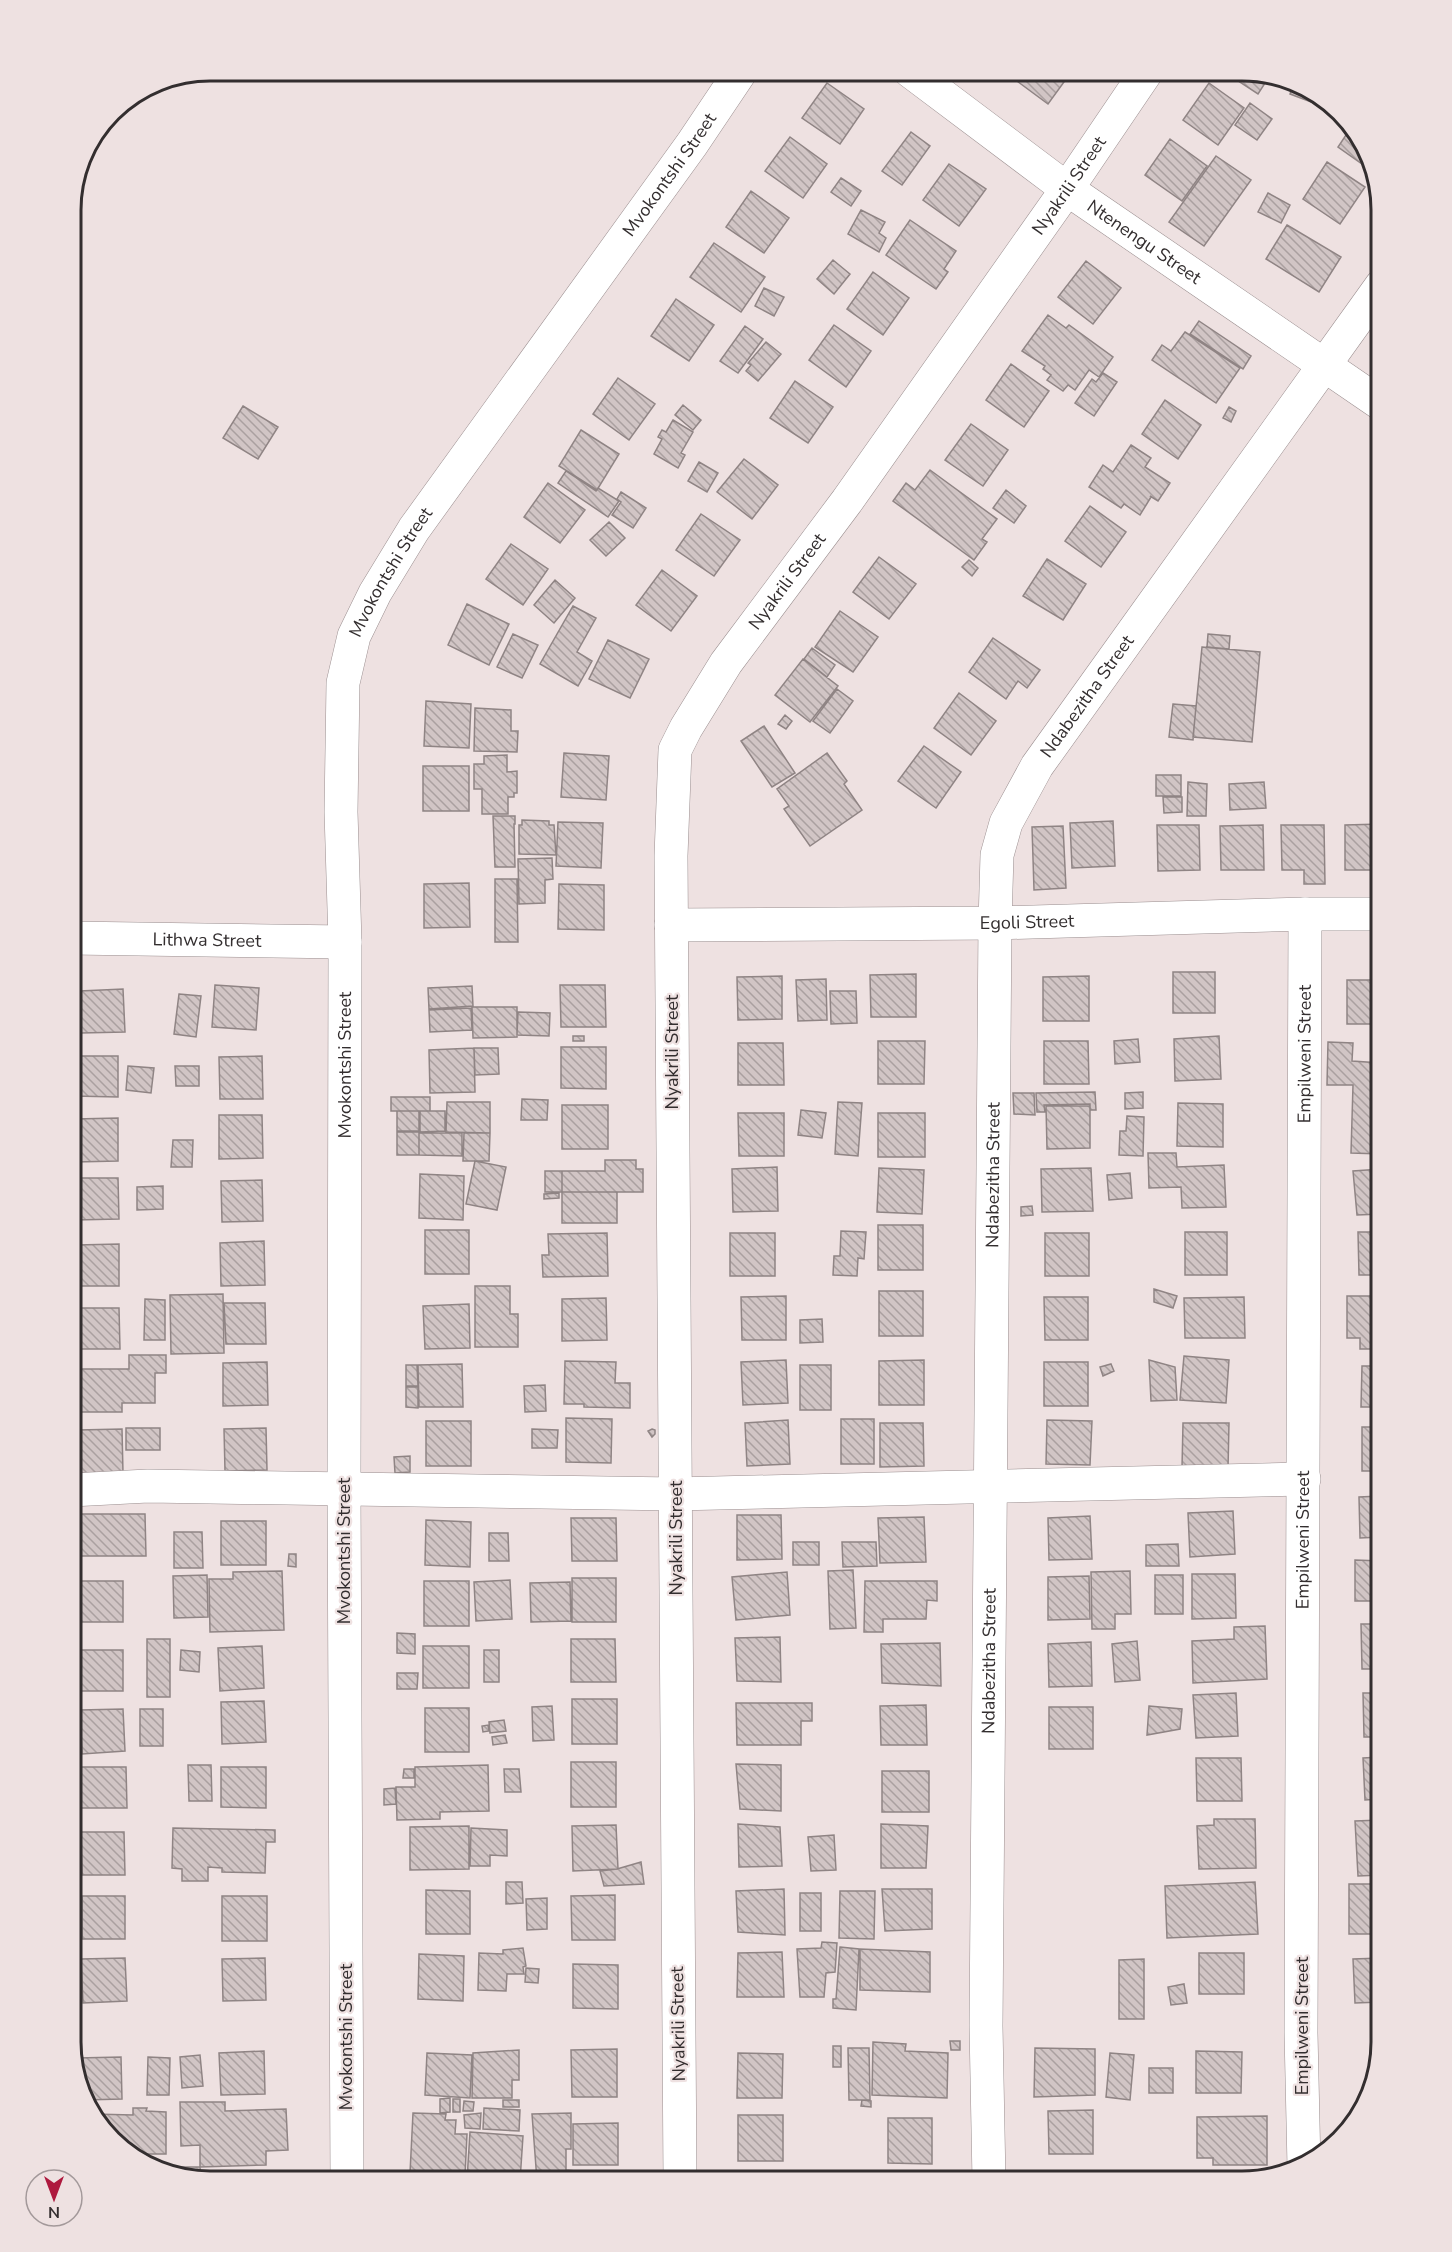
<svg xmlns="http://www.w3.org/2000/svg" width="1452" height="2252" viewBox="0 0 1452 2252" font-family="'Nunito Sans',sans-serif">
  <defs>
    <pattern id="building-back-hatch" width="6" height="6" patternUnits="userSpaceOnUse" patternTransform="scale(1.5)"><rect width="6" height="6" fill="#d1c5c5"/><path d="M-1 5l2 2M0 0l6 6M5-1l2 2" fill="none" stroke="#aaa0a0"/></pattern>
  </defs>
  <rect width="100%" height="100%" fill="#eee1e1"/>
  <path fill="url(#building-back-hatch)" stroke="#8f8484" stroke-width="1.5" d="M1014,71H1072L1048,104L1010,76Z
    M1112,71H1125L1121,77Z
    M1223,71H1251L1269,77L1258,94Z
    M827,83L864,109L840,144L802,118Z
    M1209,83L1244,108L1218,145L1183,120Z
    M1293,85L1318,94L1314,103L1290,94Z
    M1250,103L1272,119L1257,140L1235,125Z
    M1350,129L1367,148L1372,171L1338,147Z
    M911,132L930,146L902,185L882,171Z
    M790,137L827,164L803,198L765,171Z
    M1170,139L1207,166L1182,201L1145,175Z
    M1216,156L1251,180L1204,246L1169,222Z
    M1327,162L1365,187L1340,224L1303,199Z
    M949,164L986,189L959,226L923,200Z
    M841,178L861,191L851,206L831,192Z
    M751,191L789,218L764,253L726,227Z
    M1268,193L1290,205L1281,223L1258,212Z
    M861,210L885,222L879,233L886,238L879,252L848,234Z
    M910,220L956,251L944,269L948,272L936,289L886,255Z
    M1287,225L1341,257L1319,292L1266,259Z
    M714,243L765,277L741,312L690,277Z
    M833,260L850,274L834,294L817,279Z
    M1086,261L1121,288L1093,324L1058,297Z
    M873,272L909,298L883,335L847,309Z
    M764,288L784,297L774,316L755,306Z
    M676,299L714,325L689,361L651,336Z
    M1048,315L1066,328L1069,325L1113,357L1099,377L1089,370L1075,390L1068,385L1063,391L1047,380L1051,375L1043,369L1045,366L1022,351Z
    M1199,321L1251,356L1243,369L1190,334Z
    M834,325L871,351L846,387L809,360Z
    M745,326L763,339L738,373L720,361Z
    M1185,332L1240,368L1216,403L1152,360L1162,345L1171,351Z
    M766,342L781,354L758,381L746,371L751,365L748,363Z
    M1011,364L1049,391L1024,427L986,400Z
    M1103,373L1117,382L1094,416L1075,403L1092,379L1096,382Z
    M618,378L655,404L629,440L593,414Z
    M795,381L833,407L808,443L770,418Z
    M1165,400L1201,425L1178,459L1142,434Z
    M683,405L701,420L693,430L675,415Z
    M243,406L278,427L258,459L223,438Z
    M1229,407L1236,411L1231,422L1223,418Z
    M673,420L693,432L681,453L685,455L678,468L654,454L662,439L658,437L662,430L666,432Z
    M971,424L1008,450L983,486L945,460Z
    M581,430L619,454L597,490L559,466Z
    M1131,445L1151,458L1145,467L1170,483L1158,501L1150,496L1151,497L1140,515L1124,504L1121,508L1089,487L1103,465L1113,472Z
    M744,459L778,485L752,519L717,492Z
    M699,462L718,473L707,492L688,481Z
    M930,470L997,519L982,539L987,542L974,560L893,501L906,483L915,490Z
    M566,471L596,491L598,488L619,501L608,517L558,483Z
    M548,483L585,510L560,543L524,517Z
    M1006,490L1026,506L1014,523L993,508Z
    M621,492L646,508L633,528L612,515L621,502L617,499Z
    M1090,506L1126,532L1101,567L1065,541Z
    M701,514L740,540L714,576L676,550Z
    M609,522L625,538L606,556L590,540Z
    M511,544L548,569L523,605L486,579Z
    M879,557L916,584L889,619L853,592Z
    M1047,559L1086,584L1063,620L1023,596Z
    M969,560L978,568L972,576L962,567Z
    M662,570L697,596L671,631L636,605Z
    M555,580L575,598L554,623L534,605Z
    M467,604L509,624L489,665L448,645Z
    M573,606L596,618L577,652L592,661L578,686L540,664Z
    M840,611L878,637L853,672L815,647Z
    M513,634L538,645L522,678L497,667Z
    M1208,634L1230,636L1229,649L1207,647Z
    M993,638L1040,670L1027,688L1018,681L1006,699L969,672Z
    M608,640L649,659L630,698L589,679Z
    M1202,647L1260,652L1252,742L1193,737Z
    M812,648L835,665L827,677L804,659Z
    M803,659L838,686L810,722L775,695Z
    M837,689L853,701L830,733L813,721Z
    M959,693L996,721L971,755L934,728Z
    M426,701L471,704L469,748L424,746Z
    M1173,704L1196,706L1193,740L1169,737Z
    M475,708L511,710V731H518L517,752L474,751Z
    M785,715L792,721L786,729L778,724Z
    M764,726L795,773L772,787L741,741Z
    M924,746L961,772L936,808L898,781Z
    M564,753L609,756L606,800L561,797Z
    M827,753L847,781L844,784L862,810L810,846L784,809L789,806L777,789Z
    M507,755V772L517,771V793H514V797H508V814H482V789H474V764H484V756Z
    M423,766H469V811H423Z
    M1156,775H1181V796H1156Z
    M1188,782L1207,784L1206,816H1187Z
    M1264,782L1266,808L1230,810L1229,784Z
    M1163,797H1182V812L1164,813Z
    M493,816H515V824H514L515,867H495Z
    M522,820L549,821V825H554L556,855L519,854V825H522Z
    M1113,821L1115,866L1072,868L1070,823Z
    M558,822L603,823L601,868L556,866Z
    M1381,824V870H1345V825Z
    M1157,825H1199L1200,870L1158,871Z
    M1263,825L1264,870H1221L1220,826Z
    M1281,825H1324L1325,884H1304V870H1282Z
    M1063,826L1066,888L1034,890L1032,827Z
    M552,858L553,879L545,880V903L519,904L518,859Z
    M495,879H517L518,942H495Z
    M469,883L470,927L424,928V884Z
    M559,884L604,885V930L558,929Z
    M1173,972H1215V1013H1173Z
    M916,974V1017H871L870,975Z
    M782,976V1019L738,1020L737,977Z
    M1089,976V1021H1043V977Z
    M826,979L827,1020L798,1021L796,980Z
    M1347,980H1381V1024H1347Z
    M215,985L259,988L256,1030L212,1027Z
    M560,985H605L606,1027H561Z
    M472,986L473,1006L429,1009L428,988Z
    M123,989L125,1032L81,1033L80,991Z
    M830,991H856L857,1023L831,1024Z
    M179,994L201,996L196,1037L174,1034Z
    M472,1007H517V1037L473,1038Z
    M471,1008L472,1030L430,1032L429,1010Z
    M518,1012L550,1013L549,1036L517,1035Z
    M573,1036H584V1041H573Z
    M1219,1036L1221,1079L1175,1081L1174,1039Z
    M1138,1039L1140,1062L1115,1064L1114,1041Z
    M878,1041H925L924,1084H878Z
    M1044,1041H1088L1089,1084H1044Z
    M1328,1042L1353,1043L1352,1061L1381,1063V1154L1351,1153L1353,1085H1327Z
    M738,1043H783L784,1085H738Z
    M561,1047H606V1089L561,1088Z
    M474,1048H498L499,1074L475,1075Z
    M474,1048L475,1092L430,1093L429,1050Z
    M74,1056H118V1097L74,1096Z
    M262,1056L263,1099H220L219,1057Z
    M128,1066L154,1068L151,1093L126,1090Z
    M175,1066H199V1086H176Z
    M1095,1092L1096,1110H1090V1104L1044,1105L1045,1112H1037L1036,1093Z
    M1143,1092V1108L1125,1109V1093Z
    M1013,1093H1034L1035,1115L1014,1114Z
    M391,1097H430V1111H391Z
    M522,1099L548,1100L547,1120H521Z
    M447,1102H490V1133L446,1132Z
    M838,1102L862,1103L858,1156L835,1154Z
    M1178,1103L1223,1104V1147L1177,1146Z
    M562,1105H608V1149H562Z
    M1046,1106H1090V1148L1047,1149Z
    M801,1110L826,1113L822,1138L798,1135Z
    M397,1111H419V1131H397Z
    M420,1111H445V1131L420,1132Z
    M738,1113H784V1156H739Z
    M878,1113H925V1157H878Z
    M219,1115H262L263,1158L219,1159Z
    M1127,1116L1144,1117L1143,1156L1119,1155L1120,1131H1126Z
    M118,1118V1161L75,1162V1119Z
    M397,1132H419V1155H397Z
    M419,1133H462V1156L419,1155Z
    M464,1133H490L489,1161H463Z
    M173,1140H193L192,1167H171Z
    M1148,1153H1176L1177,1167L1224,1165L1226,1207L1182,1208L1181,1187L1149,1188Z
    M605,1160H636V1169H643V1192H562V1171H605Z
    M475,1161L506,1167L497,1210L466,1204Z
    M777,1167L778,1211L733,1212L732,1169Z
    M879,1168L924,1170L922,1214L877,1212Z
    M1091,1168L1093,1211L1042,1212L1041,1169Z
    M1381,1169V1214L1357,1215L1353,1171Z
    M545,1171H562V1192H545Z
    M1130,1173L1132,1198L1109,1200L1107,1175Z
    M420,1174L464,1176L463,1220L419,1218Z
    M75,1178H118L119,1219L75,1220Z
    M262,1180L263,1221L222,1222L221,1181Z
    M163,1186V1209L137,1210V1187Z
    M562,1192H617V1223H562Z
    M559,1193V1198L544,1199V1194Z
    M1032,1206L1033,1215L1021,1216V1207Z
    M878,1225H923V1270H878Z
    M425,1230H469V1274H425Z
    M841,1231L866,1232L864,1259L858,1258L857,1276L833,1275L834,1256H840Z
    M1185,1232H1227V1275H1185Z
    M1358,1232H1381V1275H1359Z
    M607,1233L608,1276L543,1277L542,1255H549L548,1234Z
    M730,1233H775V1276H730Z
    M1045,1233H1089V1276H1045Z
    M264,1241L265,1285L221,1286L220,1243Z
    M119,1244V1286H78L77,1245Z
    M475,1286H510V1314H518V1347H475Z
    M1154,1289L1177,1296L1173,1308L1154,1302Z
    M879,1291H923V1336H879Z
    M223,1294L224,1353L171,1354L170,1295Z
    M786,1296V1340H742L741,1297Z
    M1347,1296H1381V1349H1360V1338H1347Z
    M1044,1297H1088V1340H1045Z
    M1244,1297L1245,1338H1185L1184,1298Z
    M606,1298L607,1340L562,1341V1299Z
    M145,1299L165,1300V1340H144Z
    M224,1303H265L266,1344H226Z
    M469,1304L470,1348L425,1349L423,1306Z
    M77,1308H119L120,1349H77Z
    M822,1319L823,1342L800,1343V1320Z
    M129,1355H166V1373H155V1403H122V1412H77V1369H129Z
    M1184,1356L1229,1360L1226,1403L1180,1400Z
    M786,1360L788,1403L743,1405L741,1362Z
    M924,1360V1405H879V1361Z
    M1149,1360L1175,1367L1177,1400L1151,1401Z
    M565,1361L616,1362L615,1383H630V1408L584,1407V1404H564Z
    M267,1362L268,1405L223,1406V1363Z
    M1044,1362H1088V1406H1044Z
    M462,1364L463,1407H419L418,1365Z
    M1111,1364L1114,1371L1103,1376L1100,1367Z
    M406,1365H417L418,1386H406Z
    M800,1365H831V1410H800Z
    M1362,1366H1381V1407H1361Z
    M545,1385L546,1411L525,1412L524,1386Z
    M406,1387H418V1408L406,1407Z
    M566,1418L612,1419L611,1463L566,1462Z
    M841,1419H874V1464H841Z
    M788,1420L790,1464L747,1466L745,1423Z
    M1047,1420L1092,1421L1090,1465L1046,1464Z
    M426,1421H471V1466H426Z
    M880,1423H923L924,1466L880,1467Z
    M1183,1423H1229L1228,1469L1182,1468Z
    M1362,1427H1381V1471H1362Z
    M126,1428H160V1450H126Z
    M266,1428L267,1470L225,1471L224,1429Z
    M122,1429L123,1473H78V1430Z
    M532,1429L558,1430L557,1448H532Z
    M652,1429L655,1430V1434L652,1437L648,1431Z
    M410,1456V1472L395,1473L394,1457Z
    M1381,1496V1537L1360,1538L1359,1497Z
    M1233,1511L1235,1554L1190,1557L1188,1513Z
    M79,1514H145L146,1556H79Z
    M737,1515H781L782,1559L737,1560Z
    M1090,1516L1092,1559L1049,1560L1048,1518Z
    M924,1517L926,1562L880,1563L878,1518Z
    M571,1518H616L617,1561H572Z
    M426,1520L471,1522L470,1567L425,1565Z
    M221,1521H266V1565H221Z
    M174,1532H202L203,1568H174Z
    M489,1533H508L509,1561H489Z
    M793,1542H819V1565H793Z
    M842,1542H876L877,1566L843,1567Z
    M1178,1544L1179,1566H1146V1545Z
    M289,1554H296V1567L288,1566Z
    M1355,1560L1381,1561V1601H1355Z
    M853,1570L856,1628L830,1629L828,1571Z
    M282,1571L284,1630L210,1632L209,1579H233V1572Z
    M1130,1571L1131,1614H1115V1629H1092L1091,1572Z
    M787,1572L790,1615L736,1620L732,1577Z
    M1192,1574H1235L1236,1618L1192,1619Z
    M207,1575L208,1617L174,1618L173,1576Z
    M1155,1575H1183V1614H1155Z
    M1089,1576L1090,1619L1048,1620V1577Z
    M572,1578H616V1622H572Z
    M510,1580L512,1619L476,1621L474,1582Z
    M78,1581H123V1622H79Z
    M424,1581H469V1626H424Z
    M865,1581H937V1601L927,1600L926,1619H883V1632H864Z
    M570,1582L571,1621L531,1622L530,1583Z
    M1361,1624H1381V1669H1362Z
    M1265,1626L1267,1679L1193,1683L1192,1641L1234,1639V1627Z
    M397,1633L415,1634V1654L397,1653Z
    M780,1637L781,1682L737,1681L735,1638Z
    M147,1639H170V1697H147Z
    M571,1639H615L616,1682H571Z
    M1137,1641L1140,1680L1115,1682L1112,1644Z
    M1091,1642L1092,1686L1049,1687L1048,1644Z
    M940,1643L941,1686L882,1683L881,1644Z
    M262,1646L264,1688L220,1691L218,1648Z
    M423,1646H469V1688H423Z
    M80,1650H123V1691H80Z
    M181,1650L200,1652L199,1672L180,1670Z
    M484,1650H499V1682H484Z
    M397,1673H418L417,1689H397Z
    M1236,1693L1238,1736L1196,1738L1193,1695Z
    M1363,1693H1381V1737H1364Z
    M572,1699H617V1744H572Z
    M264,1701L266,1742L222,1744L221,1702Z
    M736,1703H812V1721H801V1745H737Z
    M926,1705L927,1745H881L880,1706Z
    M552,1706L554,1740L533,1741L532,1707Z
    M1149,1706L1182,1709L1180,1729L1147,1735Z
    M1049,1707H1093V1749H1049Z
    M425,1708H469V1752H425Z
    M123,1709L125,1751L82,1754L80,1710Z
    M140,1709H163V1746H140Z
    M504,1720L506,1731L490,1733L489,1722Z
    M488,1725L489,1731L483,1732L482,1726Z
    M505,1735L507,1743L493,1745L492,1737Z
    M1381,1757V1799L1365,1800L1363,1758Z
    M1196,1758H1241L1242,1801H1197Z
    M571,1762H616V1807H571Z
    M736,1764L781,1765V1811L740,1809Z
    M188,1765H211L212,1801H189Z
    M488,1765L489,1811L440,1812V1819L397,1820L396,1787H415V1767Z
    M81,1767H126L127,1808H81Z
    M221,1767H266V1808L221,1807Z
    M404,1769H414V1778H403Z
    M504,1769H519L521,1792H505Z
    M882,1771H929V1812H882Z
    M395,1788L396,1804L384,1805V1789Z
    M1214,1819H1255L1256,1868L1199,1869L1197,1826L1214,1825Z
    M1381,1820V1875L1358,1876L1355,1821Z
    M738,1824L780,1827L782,1866L739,1867Z
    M881,1824L928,1826L926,1868H881Z
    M616,1825L618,1869L573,1871L572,1826Z
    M469,1826V1869L410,1870V1827Z
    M173,1828L275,1830V1842H266L265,1873L222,1872V1868L208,1867V1881H182V1869L172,1868Z
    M471,1828L507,1830V1856L490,1855V1866H470Z
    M81,1832H124L125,1875H82Z
    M834,1835L836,1870L811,1871L808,1837Z
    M641,1862L644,1884L604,1886L600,1871L617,1869Z
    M506,1882H522L523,1903L506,1904Z
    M1255,1882L1258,1934L1167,1938L1165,1886Z
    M1349,1884H1381V1934H1349Z
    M784,1889L785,1935L738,1932L736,1891Z
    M882,1889H932V1929L885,1931Z
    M426,1890L470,1891V1934H426Z
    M840,1891H875L874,1939L839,1938Z
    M800,1893H821V1931H800Z
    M615,1895V1940H572L571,1896Z
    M82,1896H125V1939H82Z
    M222,1896H267V1941H222Z
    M547,1898V1929L527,1930L526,1899Z
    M822,1942L837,1943L835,1972L826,1973L824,1997H800L797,1949L821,1948Z
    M840,1947L859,1949L856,2010L833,2008V1999H836Z
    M523,1948L526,1966L523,1967L524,1974H507L506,1991L478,1990L479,1953L503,1954V1950Z
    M860,1949L930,1952V1992L860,1990Z
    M782,1952L784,1997H737L738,1953Z
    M1199,1953H1244V1994H1199Z
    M419,1954L464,1956L463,2001L418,1999Z
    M125,1958L127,2001L83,2003L81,1959Z
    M265,1958L266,2000L223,2001L222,1959Z
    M1381,1958V2002L1355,2003L1353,1959Z
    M1144,1959V2019H1119V1960Z
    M573,1964L618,1965V2009L573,2008Z
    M526,1968L539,1969L538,1983L525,1982Z
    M1184,1984L1187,2003L1171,2005L1168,1987Z
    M950,2041H960V2050H951Z
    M873,2042L906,2044L905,2051L948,2053L947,2098L872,2095Z
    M833,2046H841V2067H833Z
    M848,2048H869L870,2100H849Z
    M1035,2048L1095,2049V2095L1034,2097Z
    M617,2049V2097H572L571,2050Z
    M519,2050V2080H512V2098H472L473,2053Z
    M264,2051L265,2094L221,2095L219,2053Z
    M1196,2051L1242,2052L1241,2093H1196Z
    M427,2053L472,2055L470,2098L425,2095Z
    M738,2053L783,2054L782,2098H737Z
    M1110,2053L1134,2055L1130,2100L1106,2097Z
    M200,2055L203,2086L182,2088L180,2057Z
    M121,2057L122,2099L84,2100L77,2069V2058Z
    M148,2057L170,2058L169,2095H147Z
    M1149,2068H1173V2093H1149Z
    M450,2098V2112L440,2113V2099Z
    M453,2099H460V2112H453Z
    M503,2100H519V2107H503Z
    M862,2100L871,2101V2107L861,2106Z
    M464,2101L474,2102L473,2111H463Z
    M180,2102H225V2111L286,2109L288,2150L266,2151V2165L200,2167V2145L181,2146Z
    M133,2108H147L146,2111L166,2112V2154H145V2157H132L94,2114L133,2115Z
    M484,2108L520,2110L519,2131L483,2129Z
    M1093,2110V2154H1049L1048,2111Z
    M413,2113L446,2114L445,2120H456L455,2134H467L465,2175L410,2173Z
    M481,2113L480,2129L465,2128L464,2115Z
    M571,2113V2149H566V2170L575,2171L574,2181H537L532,2114Z
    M738,2115H783V2161H738Z
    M1267,2116V2165H1213V2158H1197V2117Z
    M888,2118H932V2164L888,2163Z
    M618,2123V2165H573V2124Z
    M470,2132L523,2136L520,2181L467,2180Z
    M177,2167H200L201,2181L178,2173Z
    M269,2172V2181H223V2174Z
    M785,2176V2181H739V2177Z
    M885,2176H930V2181H885Z
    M1199,2178L1242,2180V2181H1199Z
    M1127,2179V2181H1040V2180Z"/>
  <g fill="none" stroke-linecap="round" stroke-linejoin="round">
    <g stroke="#9a8e8f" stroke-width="34">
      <g id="minor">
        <path id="s1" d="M910,71L1067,189L1381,404"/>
        <path id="s2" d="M671,925L995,923L1305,914H1381"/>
        <path id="s3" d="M71,938L345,942"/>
        <path d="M71,1490L148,1486L675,1494L1304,1479"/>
        <path id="s4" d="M1304,2167L1301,2033L1305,914"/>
        <path id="s5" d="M347,2181L344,1488L345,942L341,812L343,683L354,636L375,593L414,529L692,144L741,71"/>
        <path id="s6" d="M680,2181L671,856L675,750L686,728L726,663L847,501L1067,189L1147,71"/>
        <path id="s7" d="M989,2181L986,2026L995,923L997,855L1006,823L1037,766L1381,286"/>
      </g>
    </g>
    <use href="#minor" stroke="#fff" stroke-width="33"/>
  </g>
  <g text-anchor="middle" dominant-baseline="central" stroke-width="4.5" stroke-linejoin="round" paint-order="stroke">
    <g font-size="18" fill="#332e2f" stroke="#eee1e1">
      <text stroke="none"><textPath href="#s5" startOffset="2106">Mvokontshi Street</textPath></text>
      <text stroke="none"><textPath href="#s6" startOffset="2120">Nyakrili Street</textPath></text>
      <text stroke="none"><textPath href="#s1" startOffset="290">Ntenengu Street</textPath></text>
      <text stroke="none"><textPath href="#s5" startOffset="1620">Mvokontshi Street</textPath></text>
      <text stroke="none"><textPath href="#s6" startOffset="1634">Nyakrili Street</textPath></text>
      <text stroke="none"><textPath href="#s7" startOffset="1510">Ndabezitha Street</textPath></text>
      <text stroke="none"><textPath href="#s2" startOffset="356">Egoli Street</textPath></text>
      <text stroke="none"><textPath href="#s3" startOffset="136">Lithwa Street</textPath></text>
      <text transform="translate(672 1052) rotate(-90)">Nyakrili Street</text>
      <text stroke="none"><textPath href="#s4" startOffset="1113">Empilweni Street</textPath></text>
      <text stroke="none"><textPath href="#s5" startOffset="1116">Mvokontshi Street</textPath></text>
      <text stroke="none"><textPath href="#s7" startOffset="1006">Ndabezitha Street</textPath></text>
      <text transform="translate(676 1538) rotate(-90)">Nyakrili Street</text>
      <text stroke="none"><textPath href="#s4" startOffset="627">Empilweni Street</textPath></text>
      <text transform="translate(344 1551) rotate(-90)">Mvokontshi Street</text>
      <text stroke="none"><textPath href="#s7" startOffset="520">Ndabezitha Street</textPath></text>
      <text transform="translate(678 2024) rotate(-91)">Nyakrili Street</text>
      <text transform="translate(1302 2026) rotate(-90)">Empilweni Street</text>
      <text transform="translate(346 2037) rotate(-90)">Mvokontshi Street</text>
    </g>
  </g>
  <path d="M0 0H1452V2252H0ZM210 81H1242A129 129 0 0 1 1371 210V2042A129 129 0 0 1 1242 2171H210A129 129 0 0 1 81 2042V210A129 129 0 0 1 210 81Z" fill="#eee1e1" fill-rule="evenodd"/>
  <path fill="none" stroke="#332e2f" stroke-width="3" d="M210 81H1242A129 129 0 0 1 1371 210V2042A129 129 0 0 1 1242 2171H210A129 129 0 0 1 81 2042V210A129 129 0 0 1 210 81Z"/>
  <g transform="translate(54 2198) rotate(180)"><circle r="28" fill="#eee1e1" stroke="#a3999a" stroke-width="1.5"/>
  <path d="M0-4.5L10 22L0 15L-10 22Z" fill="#ae193e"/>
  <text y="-9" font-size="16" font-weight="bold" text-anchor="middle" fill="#332e2f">N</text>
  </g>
</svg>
